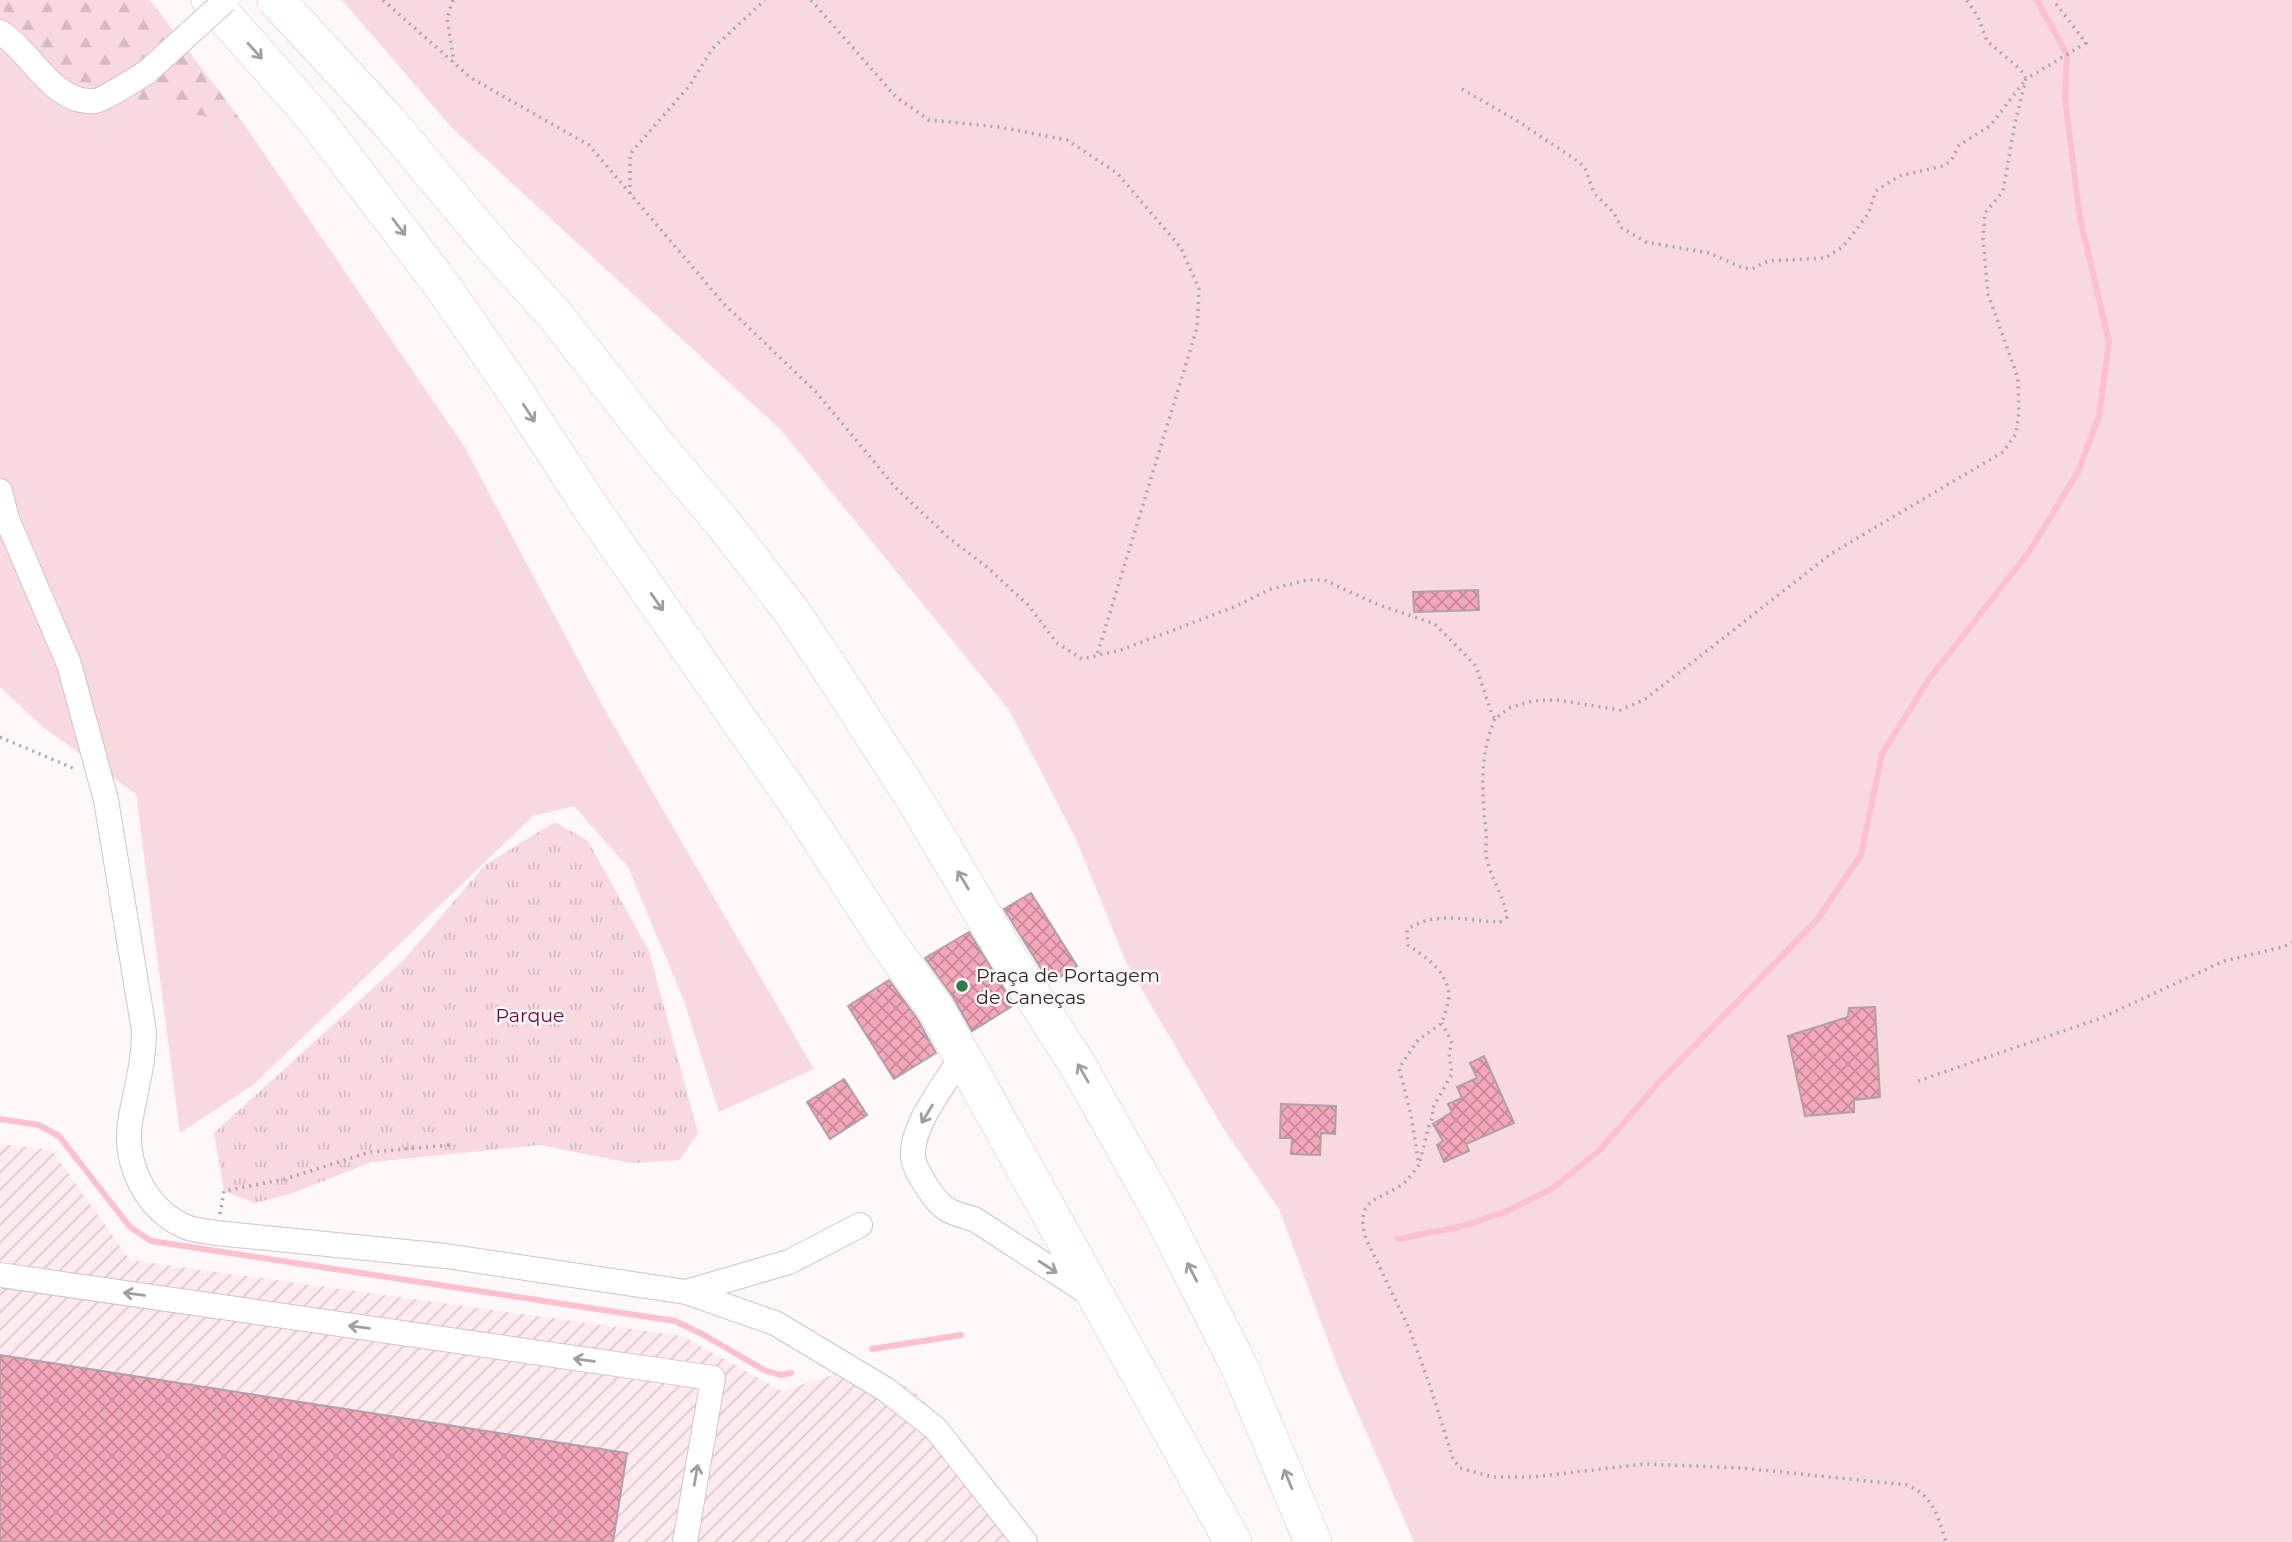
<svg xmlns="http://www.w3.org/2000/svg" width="2292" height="1542" viewBox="0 0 2292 1542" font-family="Montserrat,sans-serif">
  <defs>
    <pattern id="industrial-furrows" width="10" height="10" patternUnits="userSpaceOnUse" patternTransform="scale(1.75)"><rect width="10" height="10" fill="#feebef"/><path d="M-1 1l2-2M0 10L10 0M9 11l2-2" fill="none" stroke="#dacacd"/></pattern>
    <pattern id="forest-firs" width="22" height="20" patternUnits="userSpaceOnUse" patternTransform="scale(1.75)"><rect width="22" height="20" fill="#f8d9e0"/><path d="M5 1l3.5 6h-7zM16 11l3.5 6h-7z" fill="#d5bac0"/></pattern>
    <pattern id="park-tufts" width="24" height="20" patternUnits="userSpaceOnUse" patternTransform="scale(1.75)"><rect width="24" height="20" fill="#f8d9e0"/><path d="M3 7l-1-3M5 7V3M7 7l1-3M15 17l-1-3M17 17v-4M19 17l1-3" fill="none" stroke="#d5bac0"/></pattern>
    <pattern id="building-cross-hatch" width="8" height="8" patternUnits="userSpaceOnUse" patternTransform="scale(1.75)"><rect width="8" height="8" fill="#f5a7ba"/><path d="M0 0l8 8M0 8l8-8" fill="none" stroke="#c78897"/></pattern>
  </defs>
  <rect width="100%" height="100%" fill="#fef8f9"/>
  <path fill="url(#industrial-furrows)" d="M0,1144L52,1150L130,1260L682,1336L782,1391L868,1364L912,1390L945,1420L1037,1542H0Z"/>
  <path fill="#f8d9e0" d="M342,0H2292V1542H1414L1337,1365L1279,1209L1223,1128L1127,964L1075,837L1009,710L781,430L452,128Z
    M0,65L246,127L464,446L606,712L814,1069L719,1112L684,1001L628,867L574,806L533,816L253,1085L180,1133L136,794L43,727L0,687Z"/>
  <path fill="url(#forest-firs)" d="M0,0H150L246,127L0,65Z"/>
  <path fill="url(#park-tufts)" d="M555,822L588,841L649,951L698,1133L680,1160L631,1163L540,1145L372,1162L290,1194L255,1203L224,1191L214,1133L403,961L485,865Z"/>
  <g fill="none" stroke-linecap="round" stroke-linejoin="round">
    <path stroke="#fcc0ce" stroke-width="6" d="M0,1119L39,1125L59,1136L130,1227L151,1241L675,1321L704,1335L764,1370L780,1375L791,1373
      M1398,1239L1463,1226L1507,1211L1553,1188L1600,1150L1660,1081L1817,920L1861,855L1882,754L1929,679L2029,552L2078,472L2099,416L2109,342L2080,218L2065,98L2067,55L2037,0
      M872,1349L961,1335"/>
  </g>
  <path fill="url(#building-cross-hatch)" stroke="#afa1a4" stroke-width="2" d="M1478,590L1479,610L1414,612L1413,592Z
    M1031,893L1077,966L1050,983L1004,909Z
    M969,932L1014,1005L972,1031L953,997L925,958Z
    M889,980L918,1020L936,1053L894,1079L848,1006Z
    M1875,1007L1880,1097L1854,1100V1112L1805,1116L1788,1036L1848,1017L1849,1008Z
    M1484,1056L1514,1123L1466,1144L1469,1151L1444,1162L1437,1145L1443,1141L1433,1124L1452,1112L1448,1104L1462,1098L1457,1087L1477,1078L1470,1063Z
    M844,1079L867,1115L830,1139L807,1102Z
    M1281,1104L1336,1106L1335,1134L1321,1133L1320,1155L1291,1154L1292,1138H1280Z
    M0,1355L627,1453L613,1542H0Z"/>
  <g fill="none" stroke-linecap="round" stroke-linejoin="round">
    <g stroke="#d2c3c6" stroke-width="26">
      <path id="minor" d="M0,32C31,51 53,105 95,101C104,100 137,78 147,72
        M0,491L7,519L69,664L106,800L144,1031C144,1066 135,1090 130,1123C124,1164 146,1209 184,1226C194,1231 207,1231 216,1233L446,1256L686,1292L775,1323L885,1389L936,1429L1025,1542
        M962,1056C946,1082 914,1122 913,1152C912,1165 921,1177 927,1187C941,1209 949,1213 974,1219L1093,1296
        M0,1275L713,1378L685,1542
        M686,1292L789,1262L860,1225"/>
    </g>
    <g stroke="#d2c3c6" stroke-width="38">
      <path id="highway" d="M210,0L316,120L443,287L511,385L591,508L801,809L888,943L936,1009L1233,1542
        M276,0L389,122L497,251L555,315L655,443L722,522L792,612L825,661L917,803L1008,957L1077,1064L1163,1216L1240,1368L1313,1542"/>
    </g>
    <path stroke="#aea8a9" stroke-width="3.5" stroke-dasharray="2 5" stroke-linecap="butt" d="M383,0L471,78L589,145L724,304L816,392L896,488L949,538L987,567L1028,605L1057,643L1082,659L1121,650L1234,607L1271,589L1307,580H1324L1379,605L1435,624L1476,666L1492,715L1495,719L1509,708L1533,701L1557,700L1620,710L1644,700L1832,553L2003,452L2016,434L2019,412L2018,378L1988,294L1983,238L1985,213L2003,191L2015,123L2026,79L2086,43L2053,0
      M453,0L447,18L454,62
      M811,0L896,97L929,120L999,127L1067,140L1117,173L1181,248L1199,289L1197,328L1097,655
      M1462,89L1519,122L1579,162L1585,168L1594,193L1613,212L1622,228L1646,242L1709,253L1743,268L1752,269L1768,261L1825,258L1841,248L1847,242L1868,214L1876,191L1899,176L1943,166L1951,161L1959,145L1990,126L2026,79L2020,69L1987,41L1978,17L1967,0
      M630,194V154L690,85L712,49L765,0
      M1495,719C1479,756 1482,793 1486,832C1487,839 1485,847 1486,854C1489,876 1504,895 1507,917L1500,922C1470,921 1432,910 1407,930L1408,945C1426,957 1447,971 1449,995C1449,1003 1444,1015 1442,1023L1418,1040L1399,1068L1411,1115L1419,1165C1413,1172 1408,1181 1400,1186C1374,1202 1355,1200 1366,1239L1409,1328L1430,1386L1453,1459L1460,1468L1493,1477H1533L1645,1464L1743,1468L1907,1485C1933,1495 1938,1517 1946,1542
      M0,737L75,769
      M1918,1081L2101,1018L2224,961L2283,947L2292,942
      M1420,1161L1429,1125L1433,1116L1432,1109L1452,1074L1449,1053L1452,1043L1442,1023
      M220,1214L224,1191L285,1179L370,1152L451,1145"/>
    <use href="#minor" stroke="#fff" stroke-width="24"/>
    <use href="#highway" stroke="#fff" stroke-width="37"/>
    <g stroke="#d2c3c6" stroke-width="26" stroke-linecap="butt">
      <path id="minor-bridge" d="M147,72L226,0"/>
    </g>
    <use href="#minor-bridge" stroke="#fff" stroke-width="24"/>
  </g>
  <defs><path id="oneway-shaft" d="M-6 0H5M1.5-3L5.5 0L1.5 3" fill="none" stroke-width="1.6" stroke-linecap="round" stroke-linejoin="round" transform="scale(1.75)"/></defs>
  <g stroke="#a09e9e">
    <use href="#oneway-shaft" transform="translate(255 51) rotate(48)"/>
    <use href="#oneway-shaft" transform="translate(399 227) rotate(53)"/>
    <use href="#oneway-shaft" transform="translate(529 413) rotate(57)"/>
    <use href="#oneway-shaft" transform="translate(657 602) rotate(55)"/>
    <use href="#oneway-shaft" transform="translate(963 880) rotate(-121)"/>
    <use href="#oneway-shaft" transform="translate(1083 1073) rotate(-120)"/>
    <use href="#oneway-shaft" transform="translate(927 1114) rotate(121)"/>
    <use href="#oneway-shaft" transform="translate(1048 1267) rotate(33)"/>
    <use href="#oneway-shaft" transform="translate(1192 1272) rotate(-117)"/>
    <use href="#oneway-shaft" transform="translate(134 1294) rotate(-172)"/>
    <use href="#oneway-shaft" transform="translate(359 1327) rotate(-172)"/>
    <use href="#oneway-shaft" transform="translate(584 1360) rotate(-172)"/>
    <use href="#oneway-shaft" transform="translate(696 1475) rotate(-80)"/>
    <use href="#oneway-shaft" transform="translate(1288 1479) rotate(-112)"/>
  </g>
  <circle fill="#2f7c4c" stroke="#fef8f9" stroke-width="2.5" cx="962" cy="986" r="7"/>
  <g text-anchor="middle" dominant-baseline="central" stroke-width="5" stroke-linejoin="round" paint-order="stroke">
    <g font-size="19" fill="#2c2728" stroke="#fef8f9" text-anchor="start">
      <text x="976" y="975">Praça de Portagem<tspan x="976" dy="22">de Caneças</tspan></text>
    </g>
    <g font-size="19" fill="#770037" stroke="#fef8f9">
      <text x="530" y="1015">Parque</text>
    </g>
  </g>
</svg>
